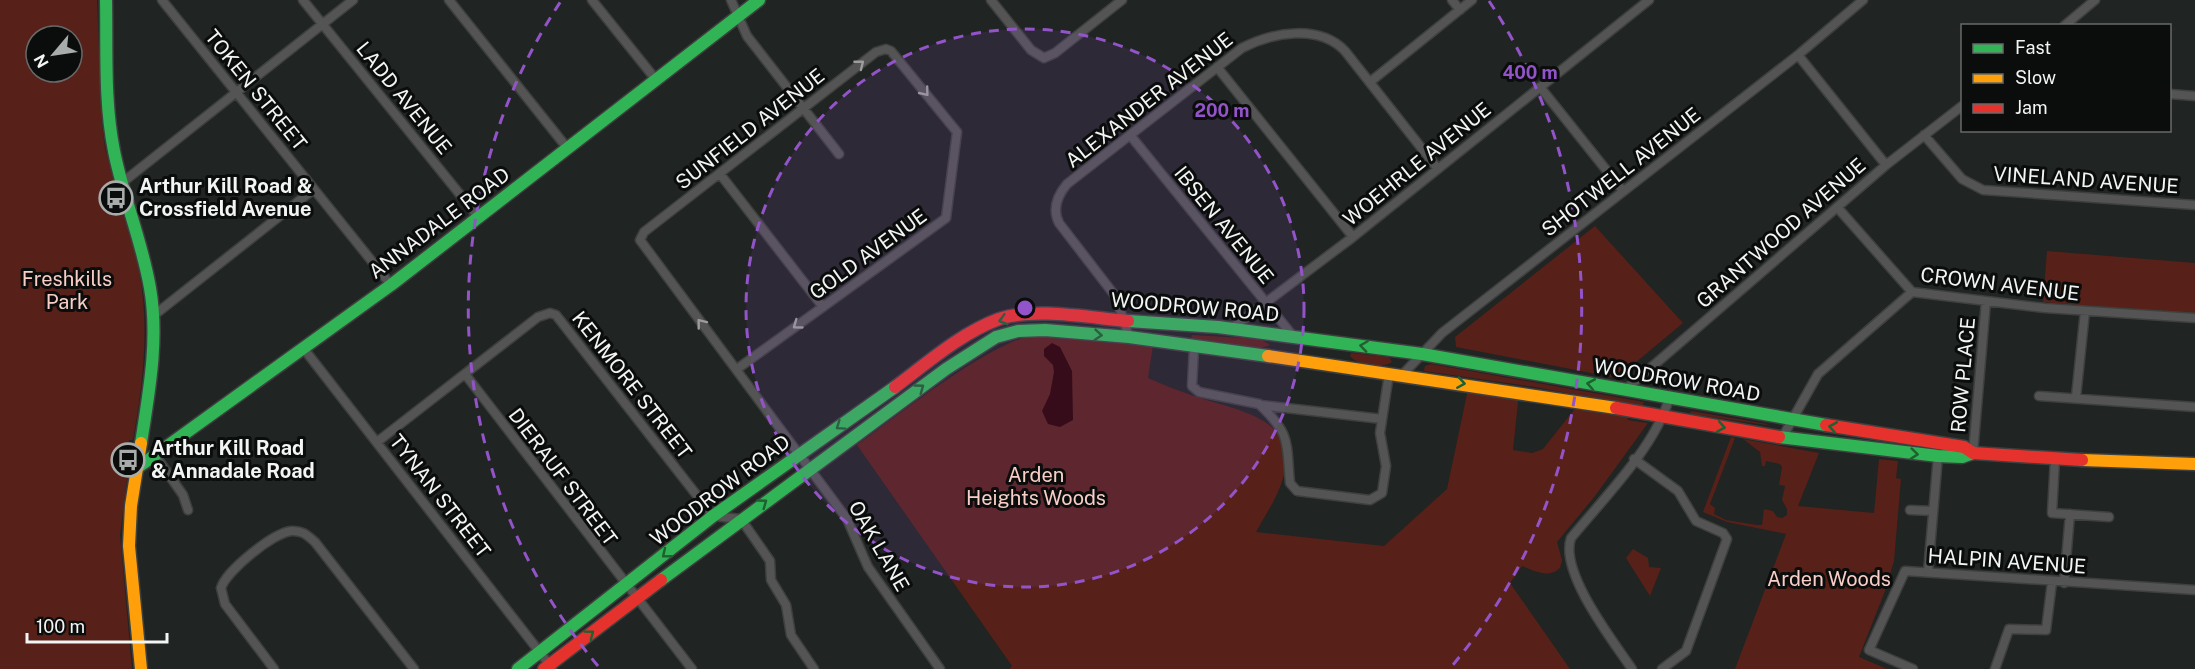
<svg xmlns="http://www.w3.org/2000/svg" width="2195" height="669" viewBox="0 0 2195 669" font-family="'Public Sans',sans-serif">
  <rect width="100%" height="100%" fill="#202422"/>
  <path fill="#572018" fill-rule="evenodd" d="M0,0H97L102,124L105,148L116,189L113,190L118,209H121C128,229 135,250 139,271C150,326 143,385 133,440H129L126,458L129,463L120,535L132,669H0ZM36,36H72V72H36Z
    M1595,226L1683,323L1617,378L1456,347L1455,337Z
    M2047,251L2195,263V315L2043,302Z
    M1038,334L1153,345L1148,378C1162,384 1176,390 1191,395C1235,411 1308,416 1280,487C1274,503 1264,517 1256,532L1384,546L1447,489L1468,389L1519,393L1513,450L1532,453L1543,449L1577,406L1627,415L1628,420L1648,423L1595,496L1557,542L1562,560L1560,568C1549,579 1534,571 1522,566L1510,583L1570,669H1009L1012,666L857,445C899,415 990,341 1038,334Z
    M1192,335L1260,339L1270,345C1258,353 1208,341 1191,339Z
    M1351,353L1389,357L1392,362C1383,369 1356,365 1350,356Z
    M1431,364L1644,402L1642,407L1535,387L1424,371L1425,366Z
    M1691,411L1767,424V425L1690,414Z
    M1731,437L1735,438L1710,504L1715,508L1714,514L1726,520L1757,525H1762L1764,509L1773,511L1777,517L1782,518L1787,515V509L1782,500L1785,486L1779,485L1782,467L1780,464L1766,461L1765,466H1762L1760,452L1743,439L1819,453L1798,506L1874,513L1879,459L1898,461L1896,478L1901,479L1894,561L1885,591L1859,657L1887,669H1735L1786,534L1727,522L1703,512Z
    M1633,549L1648,558L1649,567L1661,568L1650,596L1626,558Z"/>
  <path fill="#290303" d="M1052,343L1060,347L1072,371L1073,420L1060,427L1048,424L1042,411L1050,394L1054,372L1053,365L1044,356V349Z"/>
  <g fill="none" stroke-linecap="round" stroke-linejoin="round">
    <g stroke="#3e403f" stroke-width="11">
      <path id="street" d="M162,0L391,285
        M303,0L479,218
        M449,0L568,149
        M592,0L657,81
        M731,0L747,36L839,154
        M991,0L1031,50L1044,58L1055,53L1122,0
        M1452,0L1460,10
        M2064,26L2095,0
        M1798,55L1886,165
        M1217,67L1353,237
        M1370,82L1472,0
        M1540,87L1623,191
        M2170,94L2195,96
        M1130,135L1293,336
        M1924,135L1962,179L1983,190L2195,205
        M720,174L823,307
        M123,182L353,0
        M1837,207L1912,292L2045,308L2195,318
        M153,316L314,189
        M1232,328L1353,237L1649,0
        M1129,337L1116,297L1059,223C1052,209 1057,196 1067,184L1242,48C1273,32 1319,24 1345,51L1438,169
        M1194,347L1192,386L1199,392L1259,404C1292,435 1286,443 1290,483L1297,491L1370,500L1382,493L1386,466L1380,433L1389,374
        M304,349L552,668
        M737,369L946,218L957,132L891,51L886,49L876,52L644,232L640,240L847,519L868,567L940,669
        M465,374L692,669
        M1403,374L1442,333L1798,55L1863,0
        M1625,390L1886,165L1962,106
        M2039,396L2195,407
        M2076,397L2085,311
        M1260,405L1382,419
        M1782,438L1818,374L1912,292
        M377,442L538,317L550,313L556,315L713,516L741,519L770,561L771,580L786,605L791,635L814,669
        M1973,453L1986,301
        M155,455L183,495L188,510
        M1634,459L1678,491L1696,521L1723,533L1727,539L1686,651L1662,669
        M2055,459L2052,513L2109,517
        M1910,510L1933,511
        M1928,572L1938,456
        M2064,583L2070,514
        M274,669L225,604L221,588C226,571 273,533 291,531C302,530 307,535 315,542L414,669
        M1632,669C1613,641 1559,572 1571,538C1604,498 1654,448 1669,399
        M1913,669L1869,650L1905,571L2195,590
        M1995,669L2009,629L2046,630L2052,582"/>
    </g>
    <g stroke="#3e403f" stroke-width="15">
      <path id="fast" d="M106,0C107,50 104,101 114,151C123,197 142,241 150,288C159,339 149,392 141,443
        M1128,321L1218,327L1422,354L1826,425
        M1779,437L1938,456L1962,457L1973,453
        M137,468L391,285L759,0
        M661,580L946,369L996,337L1018,331L1045,330L1129,337L1268,356
        M518,669L713,516L895,387"/>
    </g>
    <g stroke="#3e403f" stroke-width="15">
      <path id="slow" d="M1268,356L1616,408
        M141,443L131,506L129,546L141,669
        M2082,460L2195,464"/>
    </g>
    <g stroke="#3e403f" stroke-width="15">
      <path id="jam" d="M895,387C927,363 961,333 999,319C1035,307 1091,318 1128,321
        M1616,408L1779,437
        M1826,425L1964,447L1973,453L2082,460
        M544,669L661,580"/>
    </g>
    <use href="#street" stroke="#535453" stroke-width="8"/>
    <use href="#fast" stroke="#30b455" stroke-width="12"/>
    <use href="#slow" stroke="#ff9f0a" stroke-width="12"/>
    <use href="#jam" stroke="#e5322d" stroke-width="12"/>
  </g>
  <defs><path id="oneway-chevron" d="M-2-3.5L2.5 0L-2 3.5" fill="none" stroke-width="1.6" stroke-linecap="round" stroke-linejoin="round" transform="scale(1.5)"/></defs>
  <g stroke="#9b9c9b">
    <use href="#oneway-chevron" transform="translate(860 64) rotate(-38)"/>
    <use href="#oneway-chevron" transform="translate(925 92) rotate(51)"/>
    <use href="#oneway-chevron" transform="translate(701 323) rotate(-128)"/>
    <use href="#oneway-chevron" transform="translate(797 325) rotate(144)"/>
  </g>
  <g stroke="#1e6030">
    <use href="#oneway-chevron" transform="translate(1003 320) rotate(164)"/>
    <use href="#oneway-chevron" transform="translate(1098 335) rotate(5)"/>
    <use href="#oneway-chevron" transform="translate(1364 346) rotate(-172)"/>
    <use href="#oneway-chevron" transform="translate(1461 383) rotate(9)"/>
    <use href="#oneway-chevron" transform="translate(1591 384) rotate(-170)"/>
    <use href="#oneway-chevron" transform="translate(920 388) rotate(-36)"/>
    <use href="#oneway-chevron" transform="translate(840 426) rotate(145)"/>
    <use href="#oneway-chevron" transform="translate(1721 427) rotate(10)"/>
    <use href="#oneway-chevron" transform="translate(1833 427) rotate(-170)"/>
    <use href="#oneway-chevron" transform="translate(1914 454) rotate(6)"/>
    <use href="#oneway-chevron" transform="translate(763 503) rotate(-36)"/>
    <use href="#oneway-chevron" transform="translate(666 554) rotate(141)"/>
    <use href="#oneway-chevron" transform="translate(590 634) rotate(-37)"/>
  </g>
  <circle cx="1025" cy="308" r="279" fill="#9354ca" fill-opacity=".12"/>
  <g fill="none" stroke="#9354ca" stroke-width="3" stroke-dasharray="10 8">
    <circle cx="1025" cy="308" r="279"/>
    <path d="M598 666A557 557 0 0 1 561 1M1489 1A557 557 0 0 1 1452 666"/>
  </g>
  <defs>
    <g id="bus-ring" transform="scale(1.725)"><circle r="9.5" fill="#0b0d0c" stroke="#a8acaa" stroke-width="1.5"/><path d="M-5-6H5V4H4V6H2V4H-2V6H-4V4H-5ZM-3.5-4V0h7V-4ZM-3.5 1.2v1.5H-2V1.2ZM2 1.2v1.5H3.5V1.2Z" fill="#a8acaa"/></g>
  </defs>
  <g fill-rule="evenodd">
    <use href="#bus-ring" x="116" y="198"/>
    <use href="#bus-ring" x="128" y="460"/>
  </g>
  <g text-anchor="middle" dominant-baseline="central" stroke-width="6" stroke-linejoin="round" paint-order="stroke">
    <g font-size="20" fill="#f2f5f4" stroke="#0b0d0c">
      <text transform="translate(256 90) rotate(51)">TOKEN STREET</text>
      <text transform="translate(404 98) rotate(51)">LADD AVENUE</text>
      <text transform="translate(1149 100) rotate(-38)">ALEXANDER AVENUE</text>
      <text transform="translate(750 129) rotate(-38)">SUNFIELD AVENUE</text>
      <text transform="translate(1417 164) rotate(-39)">WOEHRLE AVENUE</text>
      <text transform="translate(1621 172) rotate(-38)">SHOTWELL AVENUE</text>
      <text transform="translate(2086 180) rotate(4)">VINELAND AVENUE</text>
      <text transform="translate(439 223) rotate(-37)">ANNADALE ROAD</text>
      <text transform="translate(1224 225) rotate(51)">IBSEN AVENUE</text>
      <text transform="translate(1781 233) rotate(-41)">GRANTWOOD AVENUE</text>
      <text transform="translate(868 254) rotate(-36)">GOLD AVENUE</text>
      <text transform="translate(2000 284) rotate(7)">CROWN AVENUE</text>
      <text transform="translate(1195 307) rotate(5)">WOODROW ROAD</text>
      <text transform="translate(1963 375) rotate(-85)">ROW PLACE</text>
      <text transform="translate(1677 380) rotate(10)">WOODROW ROAD</text>
      <text transform="translate(632 385) rotate(52)">KENMORE STREET</text>
      <text transform="translate(563 477) rotate(53)">DIERAUF STREET</text>
      <text transform="translate(720 490) rotate(-37)">WOODROW ROAD</text>
      <text transform="translate(440 496) rotate(52)">TYNAN STREET</text>
      <text transform="translate(879 546) rotate(60)">OAK LANE</text>
      <text transform="translate(2007 561) rotate(4)">HALPIN AVENUE</text>
    </g>
    <g font-size="20" font-weight="bold" fill="#f2f5f4" stroke="#0b0d0c" text-anchor="start">
      <text x="139" y="186">Arthur Kill Road &amp;<tspan x="139" dy="23">Crossfield Avenue</tspan></text>
      <text x="151" y="448">Arthur Kill Road<tspan x="151" dy="23">&amp; Annadale Road</tspan></text>
    </g>
    <g font-size="20" fill="#f9cec6" stroke="#0b0d0c">
      <text x="67" y="279">Freshkills<tspan x="67" dy="23">Park</tspan></text>
      <text x="1036" y="475">Arden<tspan x="1036" dy="23">Heights Woods</tspan></text>
      <text x="1829" y="579">Arden Woods</text>
    </g>
  </g>
  <circle cx="1025" cy="308" r="9" fill="#9354ca" stroke="#0b0d0c" stroke-width="3"/>
  <g font-size="18" text-anchor="middle" font-weight="bold" fill="#9354ca" stroke="#0b0d0c" stroke-width="6" stroke-linejoin="round" paint-order="stroke">
    <text x="1530" y="79">400 m</text>
    <text x="1222" y="117">200 m</text>
  </g>
  <rect x="1961" y="24" width="210" height="108" fill="#0b0d0c" stroke="#676a69" stroke-width="1.5"/>
  <rect x="1973" y="44" width="30" height="9" fill="#30b455" stroke="#676a69" stroke-width="1.5"/>
  <text x="2015" y="54" font-size="18" fill="#f2f5f4">Fast</text>
  <rect x="1973" y="74" width="30" height="9" fill="#ff9f0a" stroke="#676a69" stroke-width="1.5"/>
  <text x="2015" y="84" font-size="18" fill="#f2f5f4">Slow</text>
  <rect x="1973" y="104" width="30" height="9" fill="#e5322d" stroke="#676a69" stroke-width="1.5"/>
  <text x="2015" y="114" font-size="18" fill="#f2f5f4">Jam</text>
  <g transform="translate(54 54) rotate(241)"><circle r="28" fill="#0b0d0c" stroke="#676a69" stroke-width="1.5"/>
  <path d="M0-4.5L10 22L0 15L-10 22Z" fill="#a8acaa"/>
  <text y="-9" font-size="16" font-weight="bold" text-anchor="middle" fill="#f2f5f4">N</text>
  </g>
  <path d="M27 633v9h140v-9" fill="none" stroke="#f2f5f4" stroke-width="3"/>
  <text x="36" y="633" font-size="18" fill="#f2f5f4" stroke="#0b0d0c" stroke-width="4.5" paint-order="stroke">100 m</text>
</svg>
